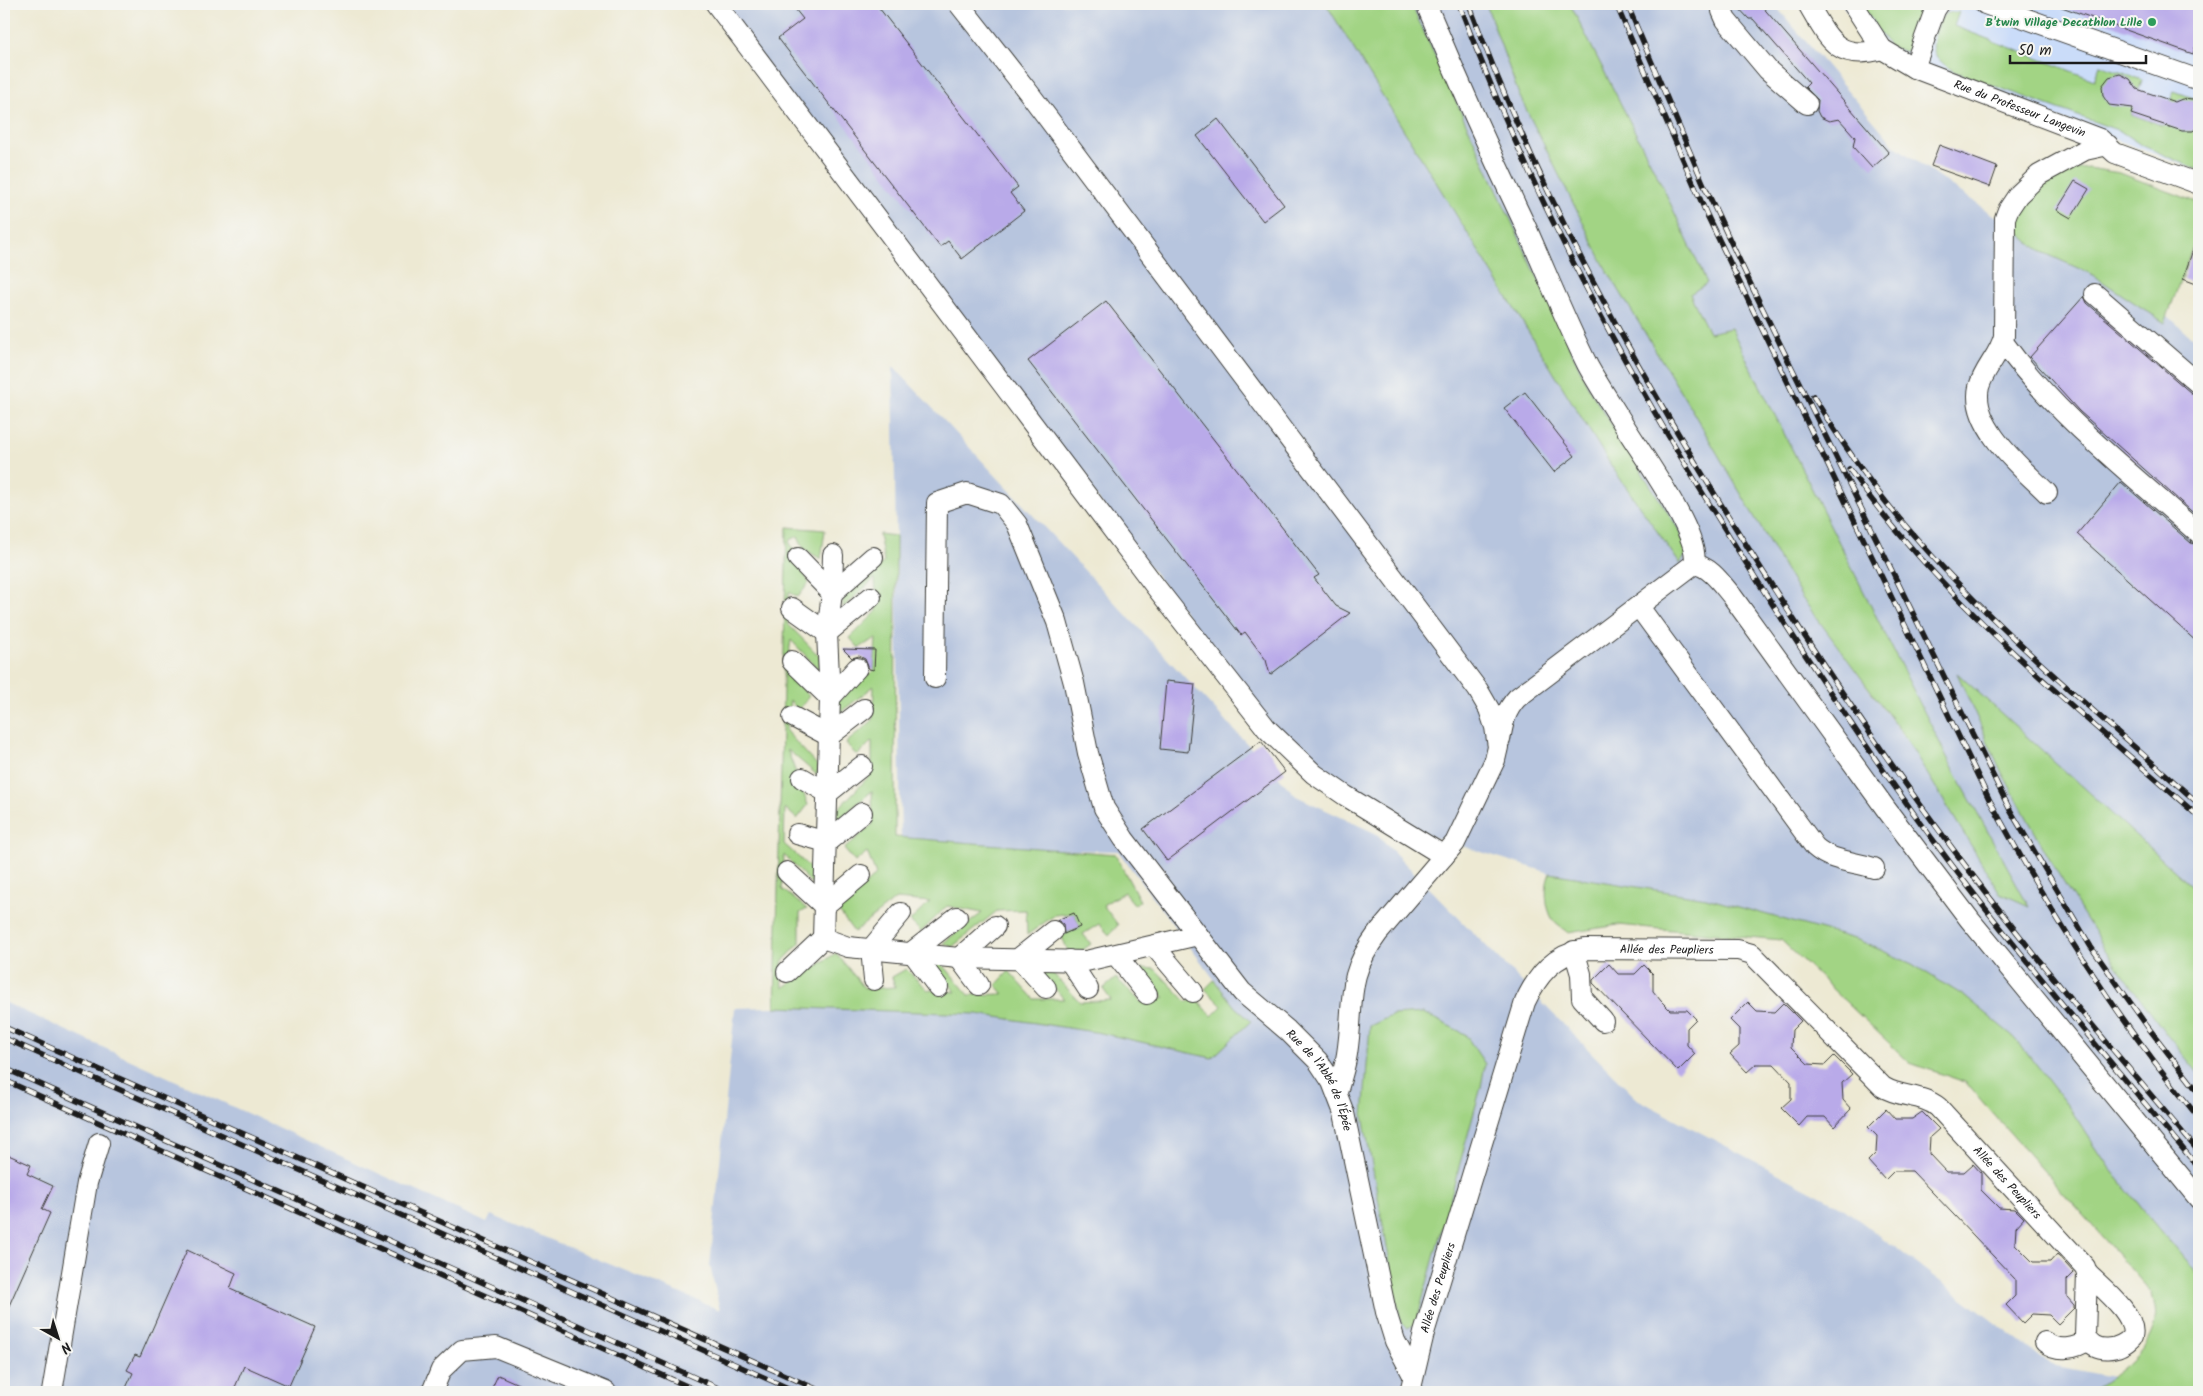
<svg xmlns="http://www.w3.org/2000/svg" width="2203" height="1396" viewBox="0 0 2203 1396" font-family="Kalam,sans-serif">
  <rect width="100%" height="100%" fill="#f6f6f2"/>
  <filter id="ink" filterUnits="userSpaceOnUse"><feTurbulence type="fractalNoise" baseFrequency=".02" numOctaves="2"/><feDisplacementMap in="SourceGraphic" scale="10" xChannelSelector="R" yChannelSelector="G"/><feConvolveMatrix kernelMatrix="1 2 1 2 8 2 1 2 1" color-interpolation-filters="sRGB"/></filter>
  <filter id="wash" filterUnits="userSpaceOnUse"><feTurbulence type="fractalNoise" baseFrequency=".0096" numOctaves="4" result="noise"/><feDisplacementMap in="SourceGraphic" scale="20" xChannelSelector="R" yChannelSelector="G"/><feGaussianBlur stdDeviation="1.12" result="paint"/><feColorMatrix in="noise" values="0 0 0 0 0 0 0 0 0 0 0 0 0 0 0 0 0 1.4 0 .05"/><feComposite in="paint" operator="in"/></filter>
  <g filter="url(#wash)">
    <rect width="100%" height="100%" fill="#ede9d3"/>
    <path fill="#cadcf9" d="M1842,4H2199V171L1908,61L1851,17Z"/>
    <path fill="#b7c5de" d="M720,4H1326L1612,467L1680,532L1589,389L1411,4H1486L1519,95L1605,267L1693,412L1802,598L2028,906L1951,765L1731,328L1709,333L1690,293L1707,283L1660,181L1570,4H1774L1895,146L1993,215L2017,222L2168,316L2199,344V893L1958,675L2001,771L2056,870L2106,951L2167,1035L2199,1074V1276L2152,1221L2108,1166L2071,1110L2014,1037L1964,996L1912,964L1858,940L1706,898L1550,873L1429,836L1359,799L1270,724Z
      M893,366L1296,796L1375,833L1637,1099L1843,1208L2051,1365L2133,1381L2154,1392H4V1002L487,1223L491,1215L720,1310L710,1266L735,1008L775,1007L977,1014L1251,1021L1235,1007L1118,851L991,848L901,839Z"/>
    <path fill="#a2d484" stroke="#5f7850" d="M1326,4H1411L1589,389L1680,532L1687,553L1680,564L1612,467Z
      M1486,4H1570L1660,181L1707,283L1690,294L1709,333L1731,328L1951,765L2029,906L2000,893L1905,737L1802,598L1693,412L1605,267L1519,95Z
      M1861,4H1918L1921,14L1908,50L1906,52L1889,46Z
      M1959,12L1954,26L2094,80L2100,65L2142,80L2131,114L2162,126L2174,91L2199,100V170L2141,145L2120,131L1953,71C1945,65 1937,60 1934,51C1931,43 1938,23 1943,16C1947,12 1954,12 1959,12Z
      M2088,168L2120,173L2199,203V229L2165,323L2091,274L2040,251L2019,233L2017,218L2021,208L2050,177L2072,170Z
      M787,527L825,530L821,559L804,549L798,536L789,541L809,583L798,597L789,592L788,624L819,656L821,672L791,640L786,673L809,696L798,711L790,700L786,731L818,766L817,775L787,749L808,805L797,819L785,808L784,844L818,875L817,889L784,855L782,889L807,909L800,913V943L782,962L783,988L836,953L865,989L895,987L892,977L906,969L928,990L956,992L929,959L939,960L969,995L1004,994L996,985L1009,971L1034,999H1064L1033,963L1045,965L1080,1002L1111,1000L1103,989L1116,978L1141,1002L1165,998L1141,968L1155,969L1187,1002L1196,998L1212,1016L1222,1006L1205,989L1214,980L1235,1007L1251,1021L1212,1058L1101,1033L977,1014L775,1007Z
      M879,534L896,536L895,837L1115,854L1140,901L1135,905L1124,892L1103,905L1118,925L1109,935L1099,924L1083,934L1091,944L1080,952L1069,953L1061,935L1080,927L1074,913L1055,915L1027,935L1026,910L997,911L952,947L943,943L982,913L947,906L921,932L910,921L930,902L896,899L854,932L837,909L876,875L867,852L855,862L844,849L873,824L872,791L836,822L838,809L872,773V741L857,756L846,743L873,720L874,686L837,715L838,701L874,670L876,638L859,648L850,638L877,611L875,578L843,608V598L884,562Z
      M1957,673L2199,893V1074L2167,1035L2106,951L2056,870L2001,771Z
      M1550,873L1706,898L1858,940L1912,964L1964,996L2014,1037L2071,1110L2108,1166L2152,1221L2199,1276V1392H2105L2095,1389C2120,1373 2151,1352 2155,1320C2157,1312 2153,1301 2152,1293L1965,1082L1910,1063L1781,940L1618,925L1568,933C1564,929 1556,925 1553,920C1545,907 1544,886 1550,873Z
      M1423,1013L1465,1034L1485,1064L1481,1087L1416,1323L1408,1328L1401,1323L1363,1116L1370,1026L1393,1015Z"/>
    <g id="blocks">
      <path fill="#b9aae9" d="M791,4H876L1018,187L1010,193L1024,211L962,259L948,241L940,247L778,38L803,19Z
        M1735,4H1760L1889,153L1872,168L1853,147L1855,137L1839,119L1829,121L1820,117L1817,111L1818,100L1805,87L1809,83L1753,19H1749Z
        M2059,4H2199V36L2193,54L2059,6Z
        M2120,74L2130,79L2137,89L2175,102L2182,99L2193,100L2199,104V125L2193,131H2182L2131,114L2133,108L2109,105L2103,96L2102,86L2109,77Z
        M1218,119L1284,205L1263,221L1197,136Z
        M1939,145L1997,167L1990,187L1931,166Z
        M2075,181L2089,189L2071,218L2057,210Z
        M2197,238L2199,239V285L2183,279Z
        M2084,296L2087,303L2191,393L2199,396V518L2079,411L2030,357Z
        M1106,301L1319,575L1314,578L1336,606L1350,613L1270,675L1266,660L1245,632L1241,635L1028,361Z
        M1525,392L1575,456L1554,472L1504,408Z
        M2121,482L2191,543L2199,546V644L2077,534Z
        M843,649L875,650L874,670L869,669L865,659L859,656L852,658Z
        M1166,681L1195,684L1188,752L1160,749Z
        M1261,741L1285,772L1167,861L1143,829Z
        M1074,913L1080,927L1064,934L1063,924L1057,920Z
        M1609,964L1618,974H1635L1644,965L1653,974V991L1661,1001L1670,1010H1687L1696,1019L1687,1028V1045L1695,1054L1678,1071L1593,983V980Z
        M1748,1002L1757,1011L1774,1012L1783,1003L1801,1021L1792,1030L1791,1047L1808,1064L1825,1065L1834,1056L1852,1074L1842,1083L1843,1100L1851,1109L1834,1127L1825,1117H1807L1799,1126L1781,1108L1791,1099V1082L1774,1064H1756L1747,1072L1730,1054L1739,1046V1029L1730,1020Z
        M1886,1109L1895,1119H1912L1922,1112L1939,1129L1930,1137L1929,1154L1946,1172H1964L1973,1164L1981,1173V1190L1999,1208L2015,1209L2024,1218L2016,1227L2015,1244L2033,1262H2050L2057,1254L2074,1273L2067,1280V1297L2074,1305V1308L2058,1324L2049,1315L2032,1314L2023,1323L2006,1305L2015,1296V1279L1912,1171H1894L1885,1180L1868,1161L1876,1153L1877,1136L1868,1127Z
        M4,1153L31,1165L27,1174L53,1186L42,1209L50,1213L4,1317Z
        M187,1250L236,1273L230,1289L315,1327L289,1386L244,1366L233,1392H124L133,1373L127,1370L135,1355L140,1357Z
        M498,1375L536,1392H490Z"/>
    </g>
  </g>
  <g filter="url(#ink)">
    <use href="#blocks" fill-opacity="0" stroke="#3b3b37" stroke-width="1"/>
    <g fill="none" stroke-linecap="round" stroke-linejoin="round">
      <g stroke="#3b3b37" stroke-width="22">
        <g id="minor">
          <path d="M716,4L1155,586L1267,729L1314,774L1346,796L1444,856"/>
          <path d="M959,4L1029,93L1478,690L1489,709L1495,727L1498,747L1495,760L1455,843L1378,933C1344,978 1355,1003 1347,1054C1345,1067 1341,1079 1337,1092"/>
          <path d="M1426,4C1457,78 1490,152 1525,225C1546,272 1565,320 1588,366C1599,386 1612,405 1624,425C1640,452 1702,536 1694,564"/>
          <path d="M1722,4V11L1726,20L1768,70L1807,104"/>
          <path d="M1808,4C1828,38 1837,62 1882,49"/>
          <path id="s1" d="M1853,4L1882,49L1914,68L2100,139L2115,153L2199,184"/>
          <path d="M1985,4L2199,80"/>
          <path d="M1914,68L1935,10L1939,4"/>
          <path d="M2095,294L2199,384"/>
          <path d="M2003,342C2056,416 2131,473 2199,534"/>
          <path d="M2047,493C2022,468 1970,426 1979,387C1984,368 2000,355 2004,336L2005,218L2008,210L2018,195L2039,175L2085,150L2108,145"/>
          <path d="M833,555L832,593L827,633L830,698L823,938L848,947L959,958L1086,961L1198,935"/>
          <path d="M798,558L832,593L873,557"/>
          <path d="M1639,607L1815,847C1832,862 1853,861 1874,868"/>
          <path d="M792,608L827,633L871,597"/>
          <path d="M792,661L830,698L857,668"/>
          <path id="s2" d="M935,678L937,503L967,493L1001,504L1017,524L1057,622L1074,683L1088,753L1104,808L1124,839L1242,992L1287,1030L1318,1061L1332,1082L1344,1113L1386,1312L1395,1341L1413,1375"/>
          <path d="M793,717L829,736L864,709"/>
          <path d="M1500,740C1503,723 1505,711 1517,698L1694,564C1711,567 1721,583 1732,596L1886,809L1970,920L2199,1199"/>
          <path d="M802,778L828,793L862,766"/>
          <path d="M797,834L827,842L862,813"/>
          <path d="M787,872L824,906L861,875"/>
          <path d="M1154,946L1193,992"/>
          <path d="M1574,951L1581,974L1582,998L1603,1021"/>
          <path d="M1116,955L1147,994"/>
          <path d="M1069,960L1088,989"/>
          <path d="M787,972L823,938"/>
          <path d="M874,980L871,949L901,913"/>
          <path d="M979,985L959,958L995,926"/>
          <path d="M938,987L912,952L957,917"/>
          <path d="M1046,988L1019,958L1053,931"/>
          <path d="M2045,1342C2057,1352 2076,1349 2088,1340"/>
          <path d="M52,1392L87,1183L99,1143"/>
          <path d="M432,1392L441,1370L462,1350L496,1347L606,1392"/>
          <path id="s3" d="M1410,1392L1424,1333L1525,1002C1538,974 1554,955 1585,949L1738,950L1752,954L1883,1087C1901,1098 1922,1094 1938,1107L2085,1267L2087,1273L2085,1336C2095,1354 2119,1351 2132,1337C2138,1315 2102,1288 2087,1273"/>
        </g>
      </g>
      <use href="#minor" stroke="#fff" stroke-width="20"/>
      <g stroke="#1c1c1c" stroke-width="5.5">
        <path id="rail" d="M1459,4C1539,218 1647,410 1771,602C1827,689 1885,776 1948,860C2028,966 2114,1066 2199,1168
          M1469,4C1538,192 1634,366 1740,535C1826,673 1918,808 2019,935C2077,1009 2139,1080 2199,1152
          M1616,4L1707,215L1989,799C2051,914 2116,1018 2199,1118
          M1627,4L1704,185L1752,287L2010,810L2091,947L2147,1026L2199,1093
          M1813,396C1842,443 1874,490 1910,531C1997,632 2101,716 2199,804
          M1849,469C1945,605 2076,708 2199,817
          M4,1027L823,1392
          M4,1038L797,1392
          M4,1068L727,1392
          M4,1080L700,1392"/>
      </g>
      <use href="#rail" stroke="#f6f6f2" stroke-width="4" stroke-dasharray="11" stroke-linecap="butt"/>
    </g>
  </g>
  <circle fill="#2e9e5b" stroke="#f6f6f2" stroke-width="2" cx="2152" cy="22" r="5"/>
  <g text-anchor="middle" dominant-baseline="central" stroke-width="4" stroke-linejoin="round" paint-order="stroke">
    <g font-size="12" font-weight="bold" fill="#27864d" stroke="#f6f6f2" text-anchor="end">
      <text x="2142" y="22">B'twin Village Decathlon Lille</text>
    </g>
    <g font-size="12" fill="#1c1c1c" stroke="#f6f6f2">
      <text stroke="none"><textPath href="#s1" startOffset="204">Rue du Professeur Langevin</textPath></text>
      <text stroke="none"><textPath href="#s3" startOffset="572">Allée des Peupliers</textPath></text>
      <text stroke="none"><textPath href="#s2" startOffset="916">Rue de l'Abbé de l'Épée</textPath></text>
      <text stroke="none"><textPath href="#s3" startOffset="1006">Allée des Peupliers</textPath></text>
      <text stroke="none"><textPath href="#s3" startOffset="108">Allée des Peupliers</textPath></text>
    </g>
  </g>
  <rect width="2203" height="1396" fill="none" stroke="#f6f6f2" stroke-width="20"/>
  <g transform="translate(58 1338) rotate(141)" stroke="#f6f6f2" stroke-width="4" paint-order="stroke">
  <path d="M0-4L9 19L0 12L-9 19Z" fill="#1c1c1c"/>
  <text y="-8" font-size="14" font-weight="bold" text-anchor="middle" fill="#1c1c1c">N</text>
  </g>
  <path d="M2010 55v8h136v-8" fill="none" stroke="#1c1c1c" stroke-width="2.5"/>
  <text x="2018" y="55" font-size="15" fill="#1c1c1c" stroke="#f6f6f2" stroke-width="4" paint-order="stroke">50 m</text>
</svg>
